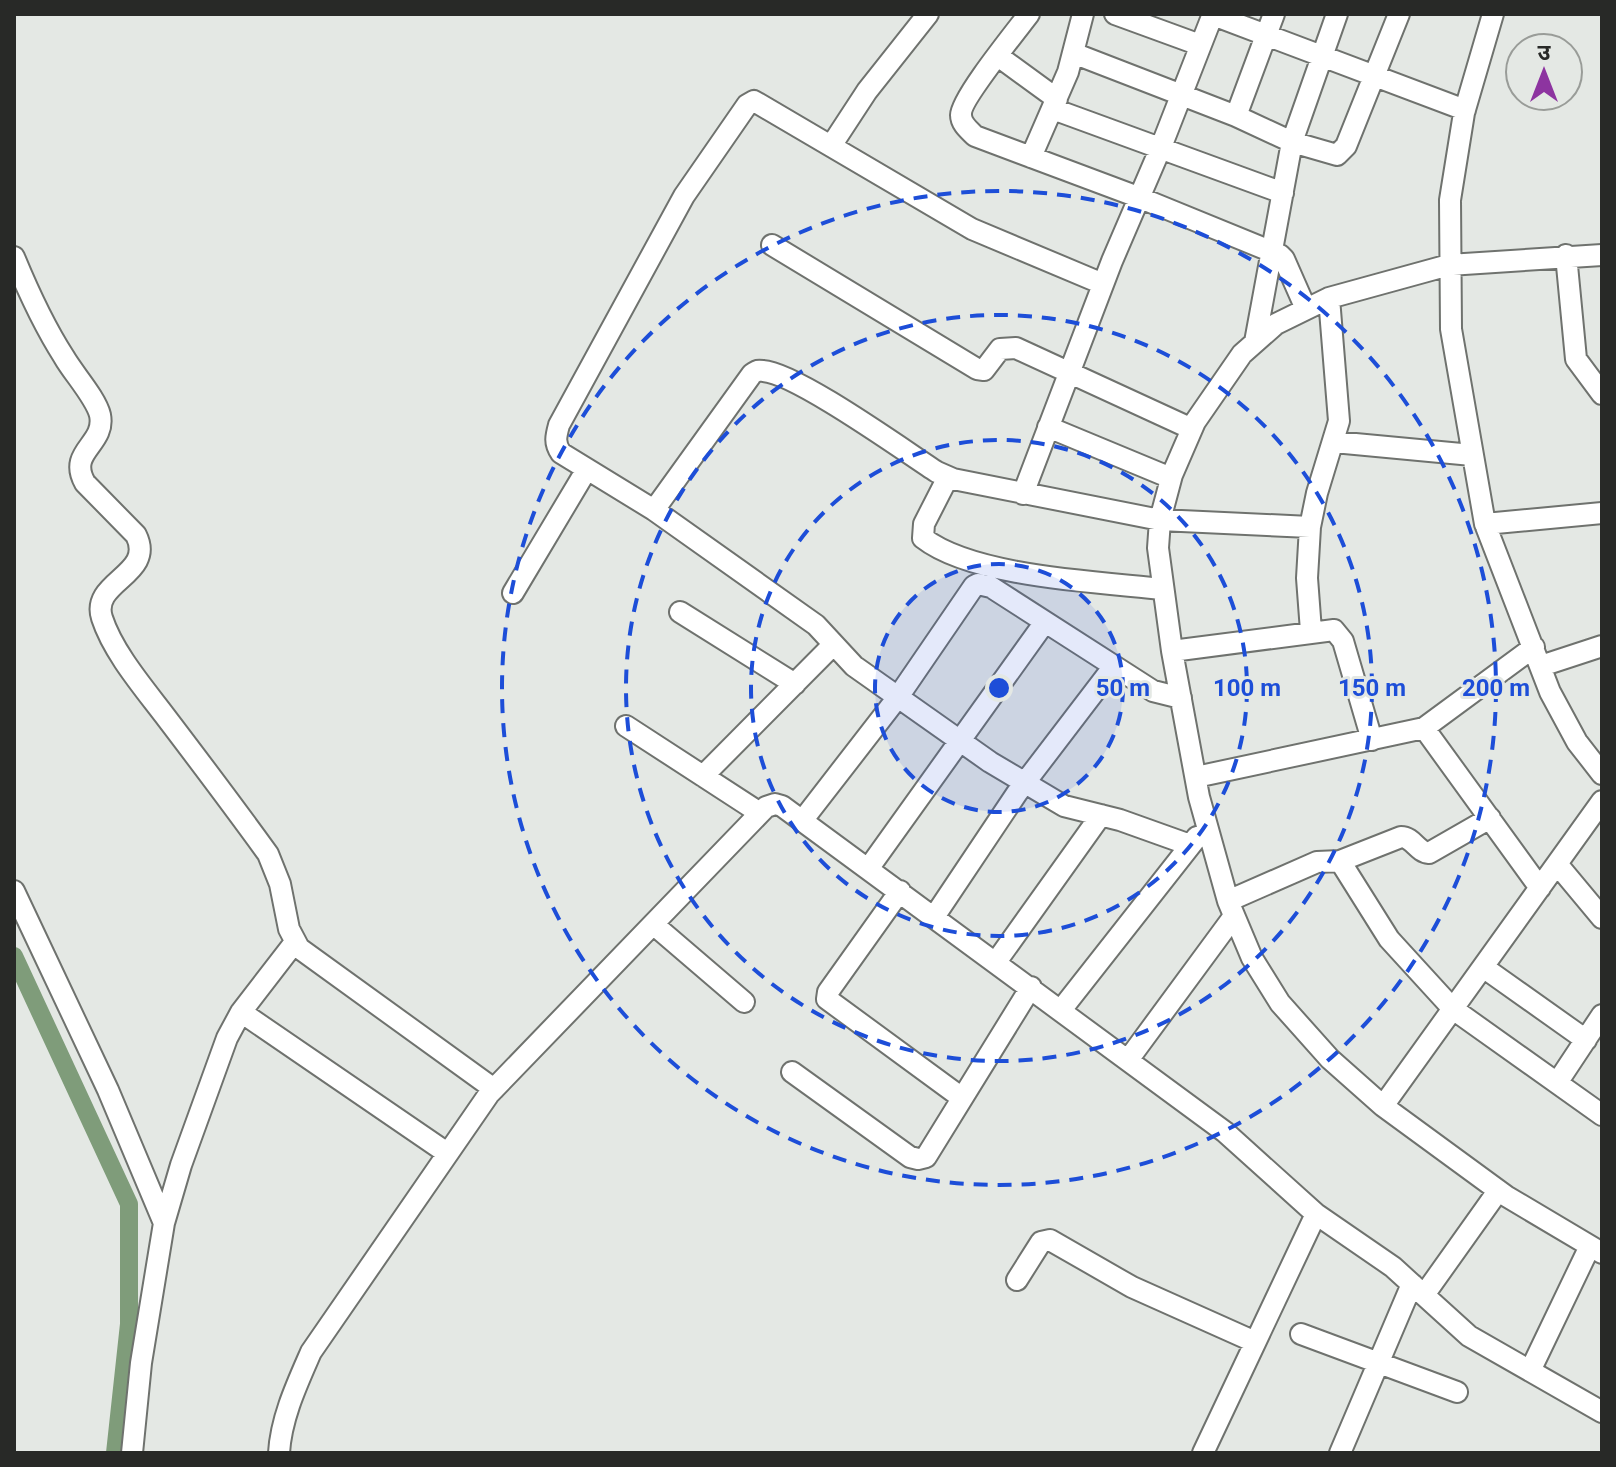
<svg xmlns="http://www.w3.org/2000/svg" width="1616" height="1467" viewBox="0 0 1616 1467" font-family="Roboto,'Noto Sans Devanagari',sans-serif">
  <rect width="100%" height="100%" fill="#e4e8e4"/>
  <g fill="none" stroke-linecap="round" stroke-linejoin="round">
    <path stroke="#7f9c7a" stroke-width="18" d="M14,956L129,1204V1324L115,1453"/>
    <g stroke="#6f726e" stroke-width="24">
      <path id="minor" d="M1029,14C1017,30 960,100 961,115C961,124 969,130 975,136L1138,197L1280,255L1284,259L1306,309
        M1115,14L1200,45
        M1493,14L1464,113L1450,200L1451,329L1485,524L1550,692L1577,742L1602,774
        M1213,15L1465,110
        M1073,53L1236,116L1292,142L1337,155L1346,146L1399,14
        M998,56L1057,99
        M1053,109L1283,193
        M1236,116L1274,14
        M831,146L867,91L928,14
        M1031,157L1068,72L1083,14
        M772,245L977,369L984,370L1000,349L1016,348L1192,429
        M1566,255L1576,359L1602,394
        M1602,255L1449,265L1329,298L1276,324L1242,354L1195,422L1172,475L1160,520L1158,548L1172,651L1199,797L1228,901L1252,958L1280,1003L1330,1059L1383,1106L1506,1196L1602,1253
        M14,257C28,291 44,326 64,357C73,373 96,398 100,415C106,445 67,451 85,483L136,535C156,575 90,581 102,618C113,652 143,687 165,716C200,762 234,807 268,854L280,884L289,929L299,948L494,1089
        M1103,284L972,229L754,101L747,105L684,196L559,425C556,436 554,443 561,453L654,510L816,625L854,666L990,762L1064,806L1120,820L1190,845
        M1255,342L1292,142L1337,14
        M1048,427L1171,478
        M1334,442L1472,455
        M948,477L924,524L923,538C973,577 1099,582 1163,589
        M1023,494L1112,261L1161,147L1213,14
        M654,510L752,374C757,371 757,370 763,371C796,373 903,450 937,472L953,479L1160,520L1310,527
        M1485,524L1602,513
        M513,593L587,469
        M680,612L795,684
        M1311,631L1307,578L1310,527L1317,493L1339,421L1329,298
        M1172,651L1334,630L1343,641L1372,740
        M1541,666L1602,646
        M626,726L760,813
        M1424,728L1540,888
        M703,776L833,645
        M1196,777L1424,728L1534,647
        M802,821L898,697L974,586L978,584L991,587L1153,691L1181,698
        M1340,861L1401,837C1413,837 1417,852 1429,853L1490,818
        M1557,864L1602,918
        M868,869L1045,622
        M14,891L108,1090L164,1223
        M900,891L828,992L827,999L962,1098
        M1228,901L1317,862L1340,861L1389,939L1453,1009L1602,1115
        M934,917L1017,793L1114,666
        M653,924L744,1002
        M996,962L1101,815
        M1483,967L1586,1040
        M1061,1010L1197,837
        M241,1012L447,1153
        M1128,1060L1234,916
        M792,1072L910,1157L918,1159L926,1157L1031,987
        M1557,1083L1602,1015
        M1383,1106L1602,801
        M1017,1280L1041,1242L1050,1240L1132,1287L1255,1342
        M1424,1295L1498,1191
        M1301,1334L1457,1392
        M1530,1371L1590,1246
        M132,1453L141,1363L164,1223L181,1165L227,1038L241,1012L295,942
        M279,1453C281,1418 297,1384 311,1352L489,1094L766,807L775,804L782,806L1225,1132L1316,1214L1393,1267L1469,1336L1602,1412
        M1203,1453L1316,1214
        M1340,1453L1412,1284"/>
    </g>
    <use href="#minor" stroke="#fff" stroke-width="20"/>
  </g>
  <circle cx="999" cy="688" r="124" fill="#1d4ed8" fill-opacity=".12"/>
  <g fill="none" stroke="#1d4ed8" stroke-width="4" stroke-dasharray="14 10">
    <circle cx="999" cy="688" r="124"/>
    <circle cx="999" cy="688" r="248"/>
    <circle cx="999" cy="688" r="373"/>
    <circle cx="999" cy="688" r="497"/>
  </g>
  <circle cx="999" cy="688" r="12" fill="#1d4ed8" stroke="#e4e8e4" stroke-width="4"/>
  <g font-size="24" text-anchor="middle" font-weight="bold" fill="#1d4ed8" stroke="#e4e8e4" stroke-width="6" stroke-linejoin="round" paint-order="stroke">
    <text x="1123" y="696">50 m</text>
    <text x="1247" y="696">100 m</text>
    <text x="1372" y="696">150 m</text>
    <text x="1496" y="696">200 m</text>
  </g>
  <rect width="1616" height="1467" fill="none" stroke="#282927" stroke-width="32"/>
  <g transform="translate(1544 72)"><circle r="38" fill="#e4e8e4" stroke="#999c98" stroke-width="2"/>
  <path d="M0-6L14 30L0 20L-14 30Z" fill="#8d34a0"/>
  <text y="-12" font-size="22" font-weight="bold" text-anchor="middle" fill="#282927">उ</text>
  </g>
</svg>
